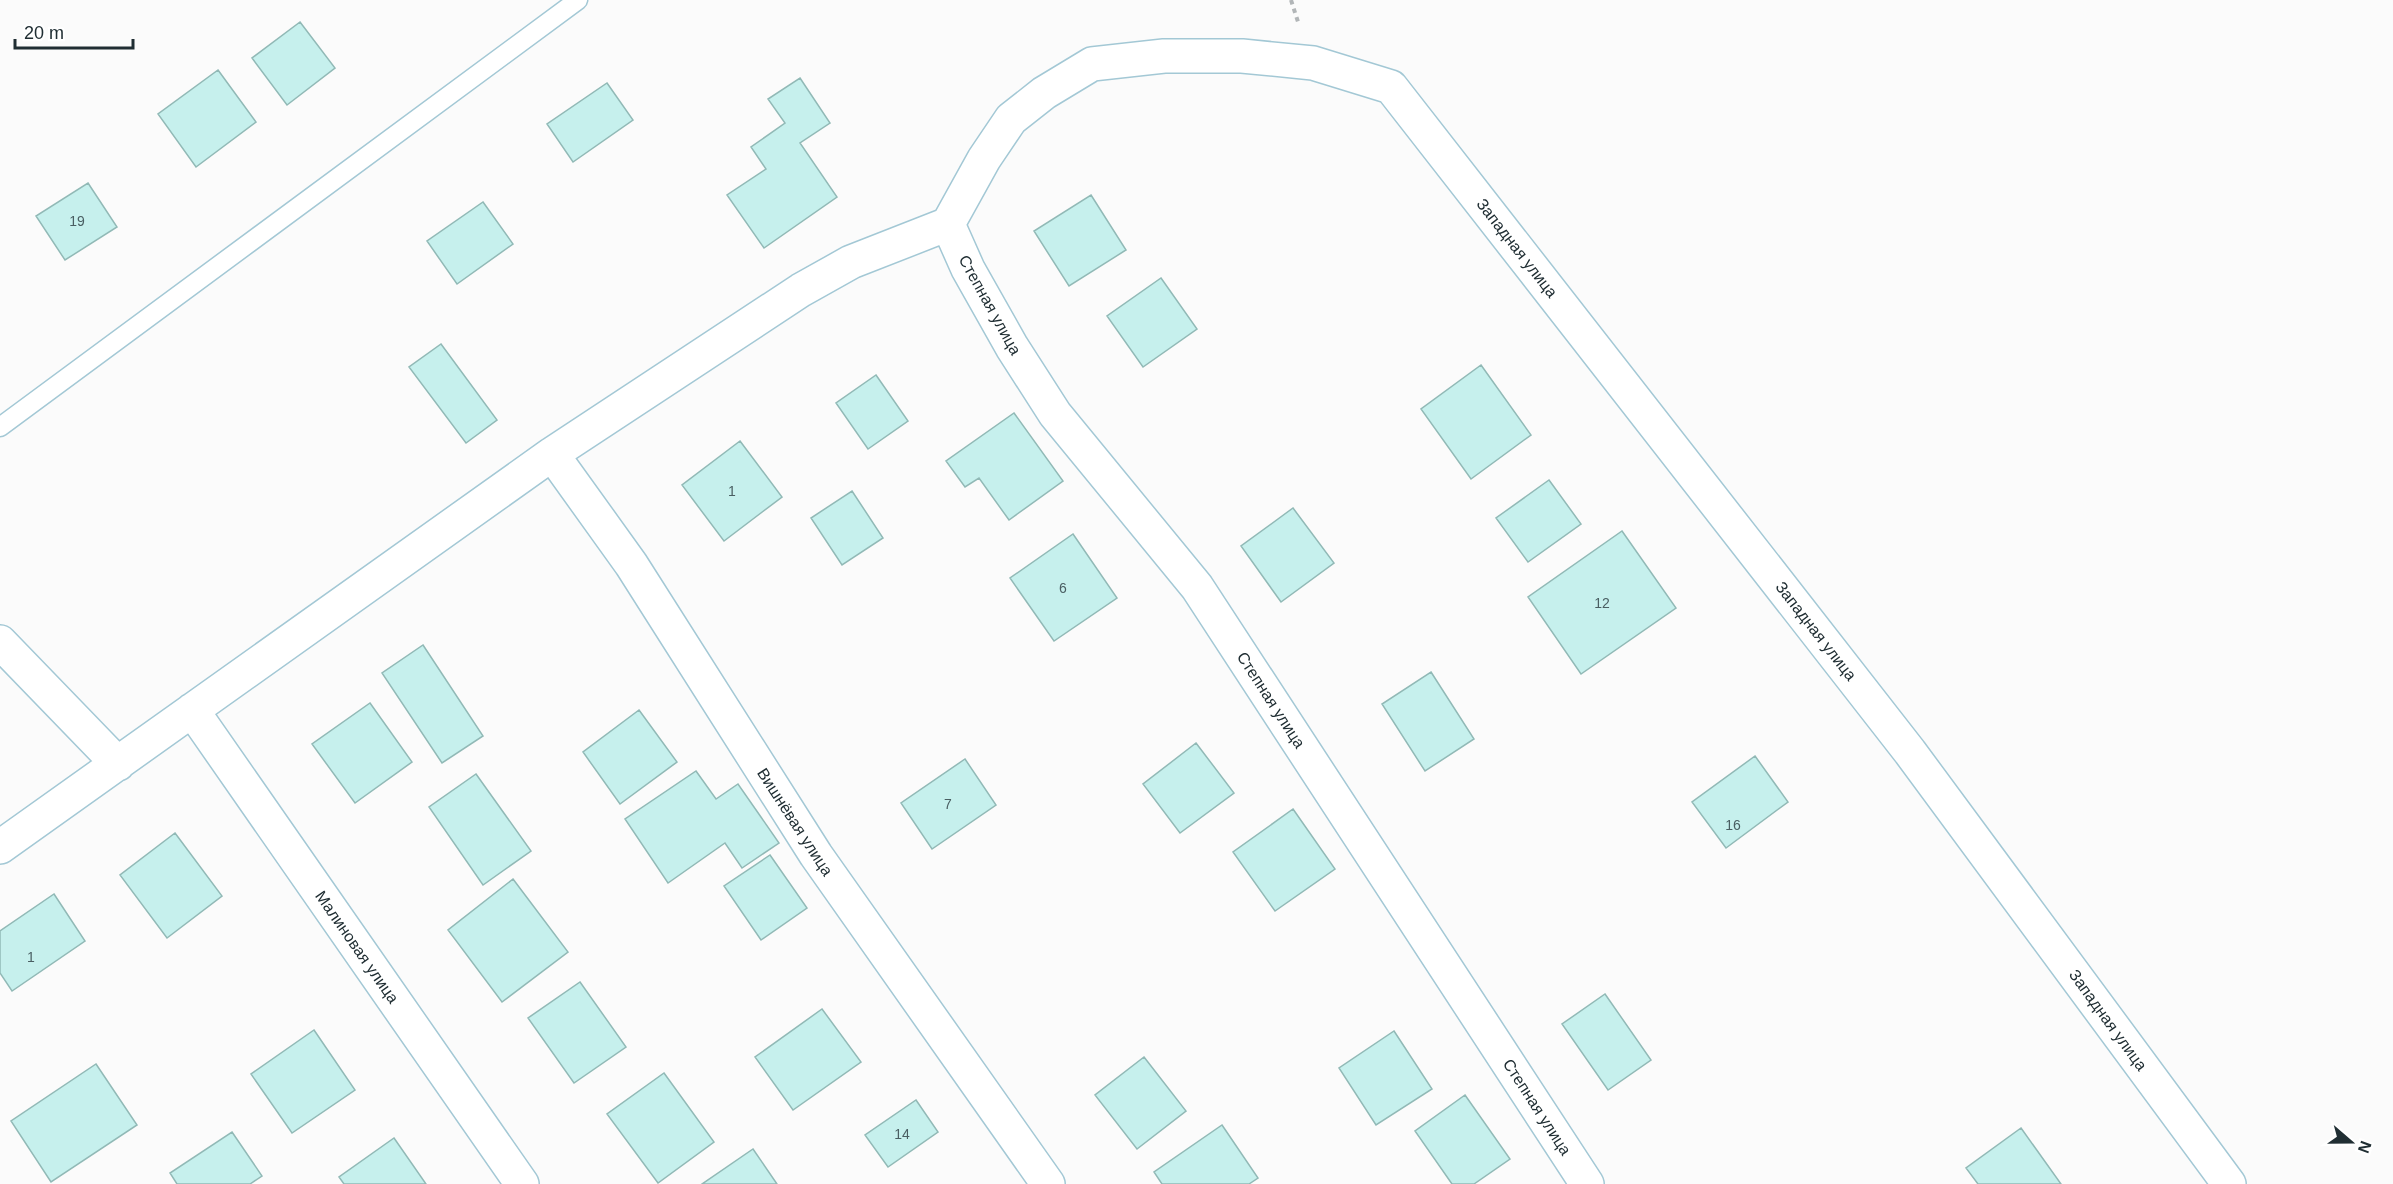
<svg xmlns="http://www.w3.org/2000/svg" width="2393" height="1184" viewBox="0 0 2393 1184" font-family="Helvetica,sans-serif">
  <rect width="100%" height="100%" fill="#fbfbfb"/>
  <path fill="#c6f0ed" stroke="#91b9b6" stroke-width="1.5" d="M300,22L335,68L287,105L252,58Z
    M218,70L256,122L196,167L158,114Z
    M800,78L830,123L800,143L837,197L764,248L727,195L766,169L751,147L785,123L768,99Z
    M607,83L633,120L573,162L547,124Z
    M88,183L117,227L65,260L36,216Z
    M1091,195L1126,250L1069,286L1034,231Z
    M483,202L513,244L457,284L427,241Z
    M1161,278L1197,329L1143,367L1107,316Z
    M441,344L497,420L466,443L409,367Z
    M1481,365L1531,435L1471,479L1421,409Z
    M876,375L908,421L868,449L836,403Z
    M1014,413L1063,481L1009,520L979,478L965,487L946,461Z
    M740,441L782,497L724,541L682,485Z
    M1549,480L1581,524L1528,562L1496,518Z
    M852,491L883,538L842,565L811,518Z
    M1293,508L1334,563L1281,602L1241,546Z
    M1622,531L1676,608L1581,674L1528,597Z
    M1073,534L1117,598L1054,641L1010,578Z
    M423,645L483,736L442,763L382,673Z
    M1431,672L1474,739L1425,771L1382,704Z
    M370,703L412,762L355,803L312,744Z
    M639,710L677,762L620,804L583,752Z
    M1196,743L1234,793L1180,833L1143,784Z
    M1755,756L1788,802L1726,848L1692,802Z
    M965,759L996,805L932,849L901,803Z
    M696,771L716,799L738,784L779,843L742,868L725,843L668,883L625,819Z
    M476,774L531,851L483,885L429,807Z
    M1293,809L1335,869L1275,911L1233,852Z
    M175,833L222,896L167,938L120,875Z
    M770,855L807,908L761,940L724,886Z
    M513,879L568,952L502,1002L448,930Z
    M54,894L85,941L12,991L0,973V931Z
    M580,982L626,1047L574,1083L528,1018Z
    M1605,994L1651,1060L1608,1090L1562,1024Z
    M822,1009L861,1062L793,1110L755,1057Z
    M314,1030L355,1090L292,1133L251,1074Z
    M1394,1031L1432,1089L1376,1125L1339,1068Z
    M1144,1057L1186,1111L1137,1149L1095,1095Z
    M96,1064L137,1125L51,1182L11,1121Z
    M664,1073L714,1142L658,1183L607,1114Z
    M1465,1095L1510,1159L1474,1184H1452L1415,1131Z
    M916,1100L938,1132L888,1167L865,1135Z
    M1222,1125L1258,1178L1249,1184H1162L1154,1172Z
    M2021,1128L2061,1184H1978L1966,1168Z
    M232,1132L262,1176L250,1184H177L170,1173Z
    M394,1138L426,1184H344L339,1177Z
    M753,1149L777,1184H702Z"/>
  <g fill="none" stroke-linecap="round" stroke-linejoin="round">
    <g stroke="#a3c8d5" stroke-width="21">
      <path id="lane" d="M0,427L578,0"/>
    </g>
    <g stroke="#a3c8d5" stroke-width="36">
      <path id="street" d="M948,224L968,269L1012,347L1055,414L1197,587L1587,1184
        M552,454L631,564L816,855L1048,1184
        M0,642L118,764
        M192,710L522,1184
        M0,847L552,454L801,290L851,262L948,224L984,159L1011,119L1044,93L1092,64L1164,56H1242L1313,63L1391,87L1910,752L2229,1184"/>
    </g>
    <path stroke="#b2b6b8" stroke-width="4" stroke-dasharray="4.5 4.5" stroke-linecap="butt" d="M1291,0L1299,25"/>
    <use href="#lane" stroke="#fff" stroke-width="18"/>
    <use href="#street" stroke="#fff" stroke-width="33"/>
  </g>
  <g text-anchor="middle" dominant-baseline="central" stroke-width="6" stroke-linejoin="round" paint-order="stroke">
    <g font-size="14" fill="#4a5e62">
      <text x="77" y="221">19</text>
      <text x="732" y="491">1</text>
      <text x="1063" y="588">6</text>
      <text x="1602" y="603">12</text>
      <text x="948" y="804">7</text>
      <text x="1733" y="825">16</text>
      <text x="31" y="957">1</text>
      <text x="902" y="1134">14</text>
    </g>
    <g font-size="16" fill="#202e33" stroke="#fff">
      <text transform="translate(1517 248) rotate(52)">Западная улица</text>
      <text transform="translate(990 305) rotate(61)">Степная улица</text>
      <text transform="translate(1816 631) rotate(52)">Западная улица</text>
      <text transform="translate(1271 700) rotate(57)">Степная улица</text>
      <text transform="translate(795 822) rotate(57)">Вишнёвая улица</text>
      <text transform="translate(357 947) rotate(55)">Малиновая улица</text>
      <text transform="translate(2108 1020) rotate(54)">Западная улица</text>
      <text transform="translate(1537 1107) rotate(57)">Степная улица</text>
    </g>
  </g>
  <g transform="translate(2351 1142) rotate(110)" stroke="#ffffff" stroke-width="4.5" paint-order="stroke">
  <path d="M0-4.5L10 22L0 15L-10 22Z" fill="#202e33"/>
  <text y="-9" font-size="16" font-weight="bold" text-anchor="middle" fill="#202e33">N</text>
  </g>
  <path d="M15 39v9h118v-9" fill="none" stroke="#202e33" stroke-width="3"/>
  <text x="24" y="39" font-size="18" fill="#202e33" stroke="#ffffff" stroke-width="4.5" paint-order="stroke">20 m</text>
</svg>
